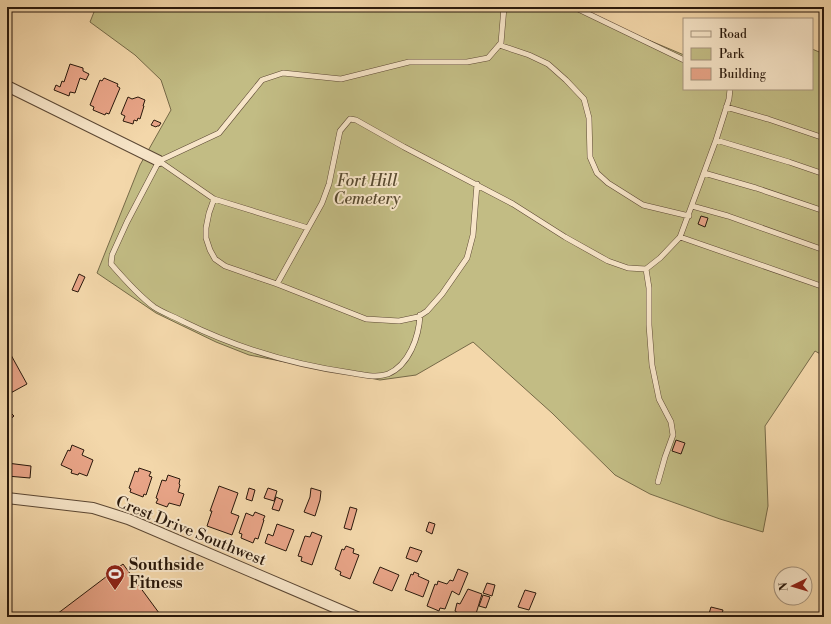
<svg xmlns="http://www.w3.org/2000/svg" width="831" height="624" viewBox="0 0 831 624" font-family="'Libre Bodoni',serif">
  <rect width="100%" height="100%" fill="#f3d7aa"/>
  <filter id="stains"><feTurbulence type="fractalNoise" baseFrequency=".005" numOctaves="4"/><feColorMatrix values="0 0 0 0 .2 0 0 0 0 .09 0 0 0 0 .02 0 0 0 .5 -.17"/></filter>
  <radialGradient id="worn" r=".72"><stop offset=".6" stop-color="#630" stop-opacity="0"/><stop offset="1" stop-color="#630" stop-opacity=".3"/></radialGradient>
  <path fill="#c2bc84" stroke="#766a48" d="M96,7H570L684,55V89H812V49L824,54V356L815,351L765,426L768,506L763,532L720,519L650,494L615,475L552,413L473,342L416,375L380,380L249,355L216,342L156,313L97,273L140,165L171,110L161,80L135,55L90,22Z"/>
  <path fill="#e8a487" stroke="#2a190c" d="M70,64L83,68V71L89,74L86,80L80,78L75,93L70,92L69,96L54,90L56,85L60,87L62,81L64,82Z
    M104,78L118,84L117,86L120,88L109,114L106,113L105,115L93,110L94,107L90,105L100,80L102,81Z
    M128,97L132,99L138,97L145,100L143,106H144L140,119L138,118L137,121L134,120L133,124L123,121L125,116L121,114Z
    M154,120L161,123L159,126H157L156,127L151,125Z
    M701,216L708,218L705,227L698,224Z
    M79,274L85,277L78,292L72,290Z
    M11,355L27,384L7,395V357Z
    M7,409L14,416L7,422Z
    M676,440L685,443L681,454L672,451Z
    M72,445L84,450L82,455L93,460L87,476L79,473L78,475L71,473L72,470L61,465L68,450L70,451Z
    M7,463L31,466L30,478L7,476Z
    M139,468L151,472L149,476L152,477L146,495L144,494L143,497L130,492L131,489L129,488L135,471L138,472Z
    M168,475L180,479L179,484L180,485L178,492L184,494L180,506L169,503L167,507L156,503L158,499L156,498L162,480L166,481Z
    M219,486L238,493L231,513L239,516L232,535L207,526L212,511H210Z
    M249,488L255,490L252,501L246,499Z
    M268,488L277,491L274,501L264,498Z
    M311,488L321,491L320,500L315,516L304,512L310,497Z
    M276,497L283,500L279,511L272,509Z
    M350,507L357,509L351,530L344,528Z
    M255,512L265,516L263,520H264L258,539L255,538L253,543L241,538L242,534L239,533L246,513L253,516Z
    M429,522L435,524L432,534L426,531Z
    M277,524L294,530L286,551L265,543L268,534L273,536Z
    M312,532L322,536L312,565L301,561L302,557L298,556L305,536L310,537Z
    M346,546L354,549L353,553L359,555L350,579L340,575L341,572L335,569L342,549L344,550Z
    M410,547L422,551L417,562L406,558Z
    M123,564L162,617H53Z
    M380,567L399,575L392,591L373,583Z
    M458,569L468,573L459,595L452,591L445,609L440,608L439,611L427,606L435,584L437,585L438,581L447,584L450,580L453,581Z
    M414,572L419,574L418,576L429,581L423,597L405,590L411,574L413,575Z
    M487,583L495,585L492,596L483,593Z
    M468,589L482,594L475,617L457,616L458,613L455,611L457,603L460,604Z
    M525,590L536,593L529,610L518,607Z
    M483,595L490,597L486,608L479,606Z
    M711,607L723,610L721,617H708Z
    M500,612L501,613L512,617H493L494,615L498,617Z"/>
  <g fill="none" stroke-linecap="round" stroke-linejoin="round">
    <g stroke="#5c4834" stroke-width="6">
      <path id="lane" d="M574,7L684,60
        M499,45L529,55L548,64L566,80L584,99L589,118L590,157L597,173L608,183L643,205L689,216
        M726,107L768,119L824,138
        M716,140L789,162L824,174
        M159,161L214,199L308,228
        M704,173L756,188L824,211
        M214,199L209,213L206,228V238L210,250L215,259L225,266L277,284L366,319L399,321L418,317L427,311L442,294L467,258L473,235L477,184
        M692,206L728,216L824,250
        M680,237L824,287
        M646,269L649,288V325L652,365L659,399L671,422L673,435L665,457L658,482
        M277,284L322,203L329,184L340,131L350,119L356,120L404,147L513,204L565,237L608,261L628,268L646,269L660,258L680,237L716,140L729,99L730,89
        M420,315C419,337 409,365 388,374C377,378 364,375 352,373C294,365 237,348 184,322C175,317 163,313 154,307C138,295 124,279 111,264L112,255L127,222L159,161L219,133L262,80L283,73L341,79L409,62H467L488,58L501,43L504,7"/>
    </g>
    <g stroke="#5c4834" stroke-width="12">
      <path id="street" d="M7,86L159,161
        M7,498L93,508L128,519L357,617"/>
    </g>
    <use href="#lane" stroke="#f7e5c8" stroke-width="5"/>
    <use href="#street" stroke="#f7e5c8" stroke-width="10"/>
  </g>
  <defs>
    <g id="stadium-pin" transform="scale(1)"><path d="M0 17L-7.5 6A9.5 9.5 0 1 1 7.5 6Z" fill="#8f2418" stroke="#f7e5c8"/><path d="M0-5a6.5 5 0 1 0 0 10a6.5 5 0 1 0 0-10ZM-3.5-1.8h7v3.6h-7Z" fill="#fff"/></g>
  </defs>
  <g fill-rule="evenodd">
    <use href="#stadium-pin" x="115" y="574"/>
  </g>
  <g text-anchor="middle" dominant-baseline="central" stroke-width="4" stroke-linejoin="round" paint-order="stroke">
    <g font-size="16" font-style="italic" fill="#584a30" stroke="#f7e5c8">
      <text x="367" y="181">Fort Hill<tspan x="367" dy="18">Cemetery</tspan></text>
    </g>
    <g font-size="16" fill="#2a190c" stroke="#f7e5c8">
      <text transform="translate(191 531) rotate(22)">Crest Drive Southwest</text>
    </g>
    <g font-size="16" font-weight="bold" fill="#2a190c" stroke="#f7e5c8" text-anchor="start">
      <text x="129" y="565">Southside<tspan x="129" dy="18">Fitness</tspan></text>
    </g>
  </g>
  <rect width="831" height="624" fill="none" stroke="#f3d7aa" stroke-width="24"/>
  <rect x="8" y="8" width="815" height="608" fill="none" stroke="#2a190c" stroke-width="2"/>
  <rect x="12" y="12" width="807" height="600" fill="none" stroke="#2a190c"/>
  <rect x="683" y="18" width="130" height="72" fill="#f7e5c8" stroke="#a5937d"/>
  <rect x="691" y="31" width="20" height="6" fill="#f7e5c8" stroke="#a5937d"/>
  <text x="719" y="38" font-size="12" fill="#2a190c">Road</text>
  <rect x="691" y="48" width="20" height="12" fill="#c2bc84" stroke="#a5937d"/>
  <text x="719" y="58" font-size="12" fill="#2a190c">Park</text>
  <rect x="691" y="68" width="20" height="12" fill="#e8a487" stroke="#a5937d"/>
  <text x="719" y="78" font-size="12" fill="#2a190c">Building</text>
  <g transform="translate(793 586) rotate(265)"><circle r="19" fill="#f7e5c8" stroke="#a5937d"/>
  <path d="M0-3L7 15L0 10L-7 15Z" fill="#8f2418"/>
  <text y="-6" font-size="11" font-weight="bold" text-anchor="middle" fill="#2a190c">N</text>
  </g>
  <rect width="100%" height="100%" filter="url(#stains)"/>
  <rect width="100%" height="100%" fill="url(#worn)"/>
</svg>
